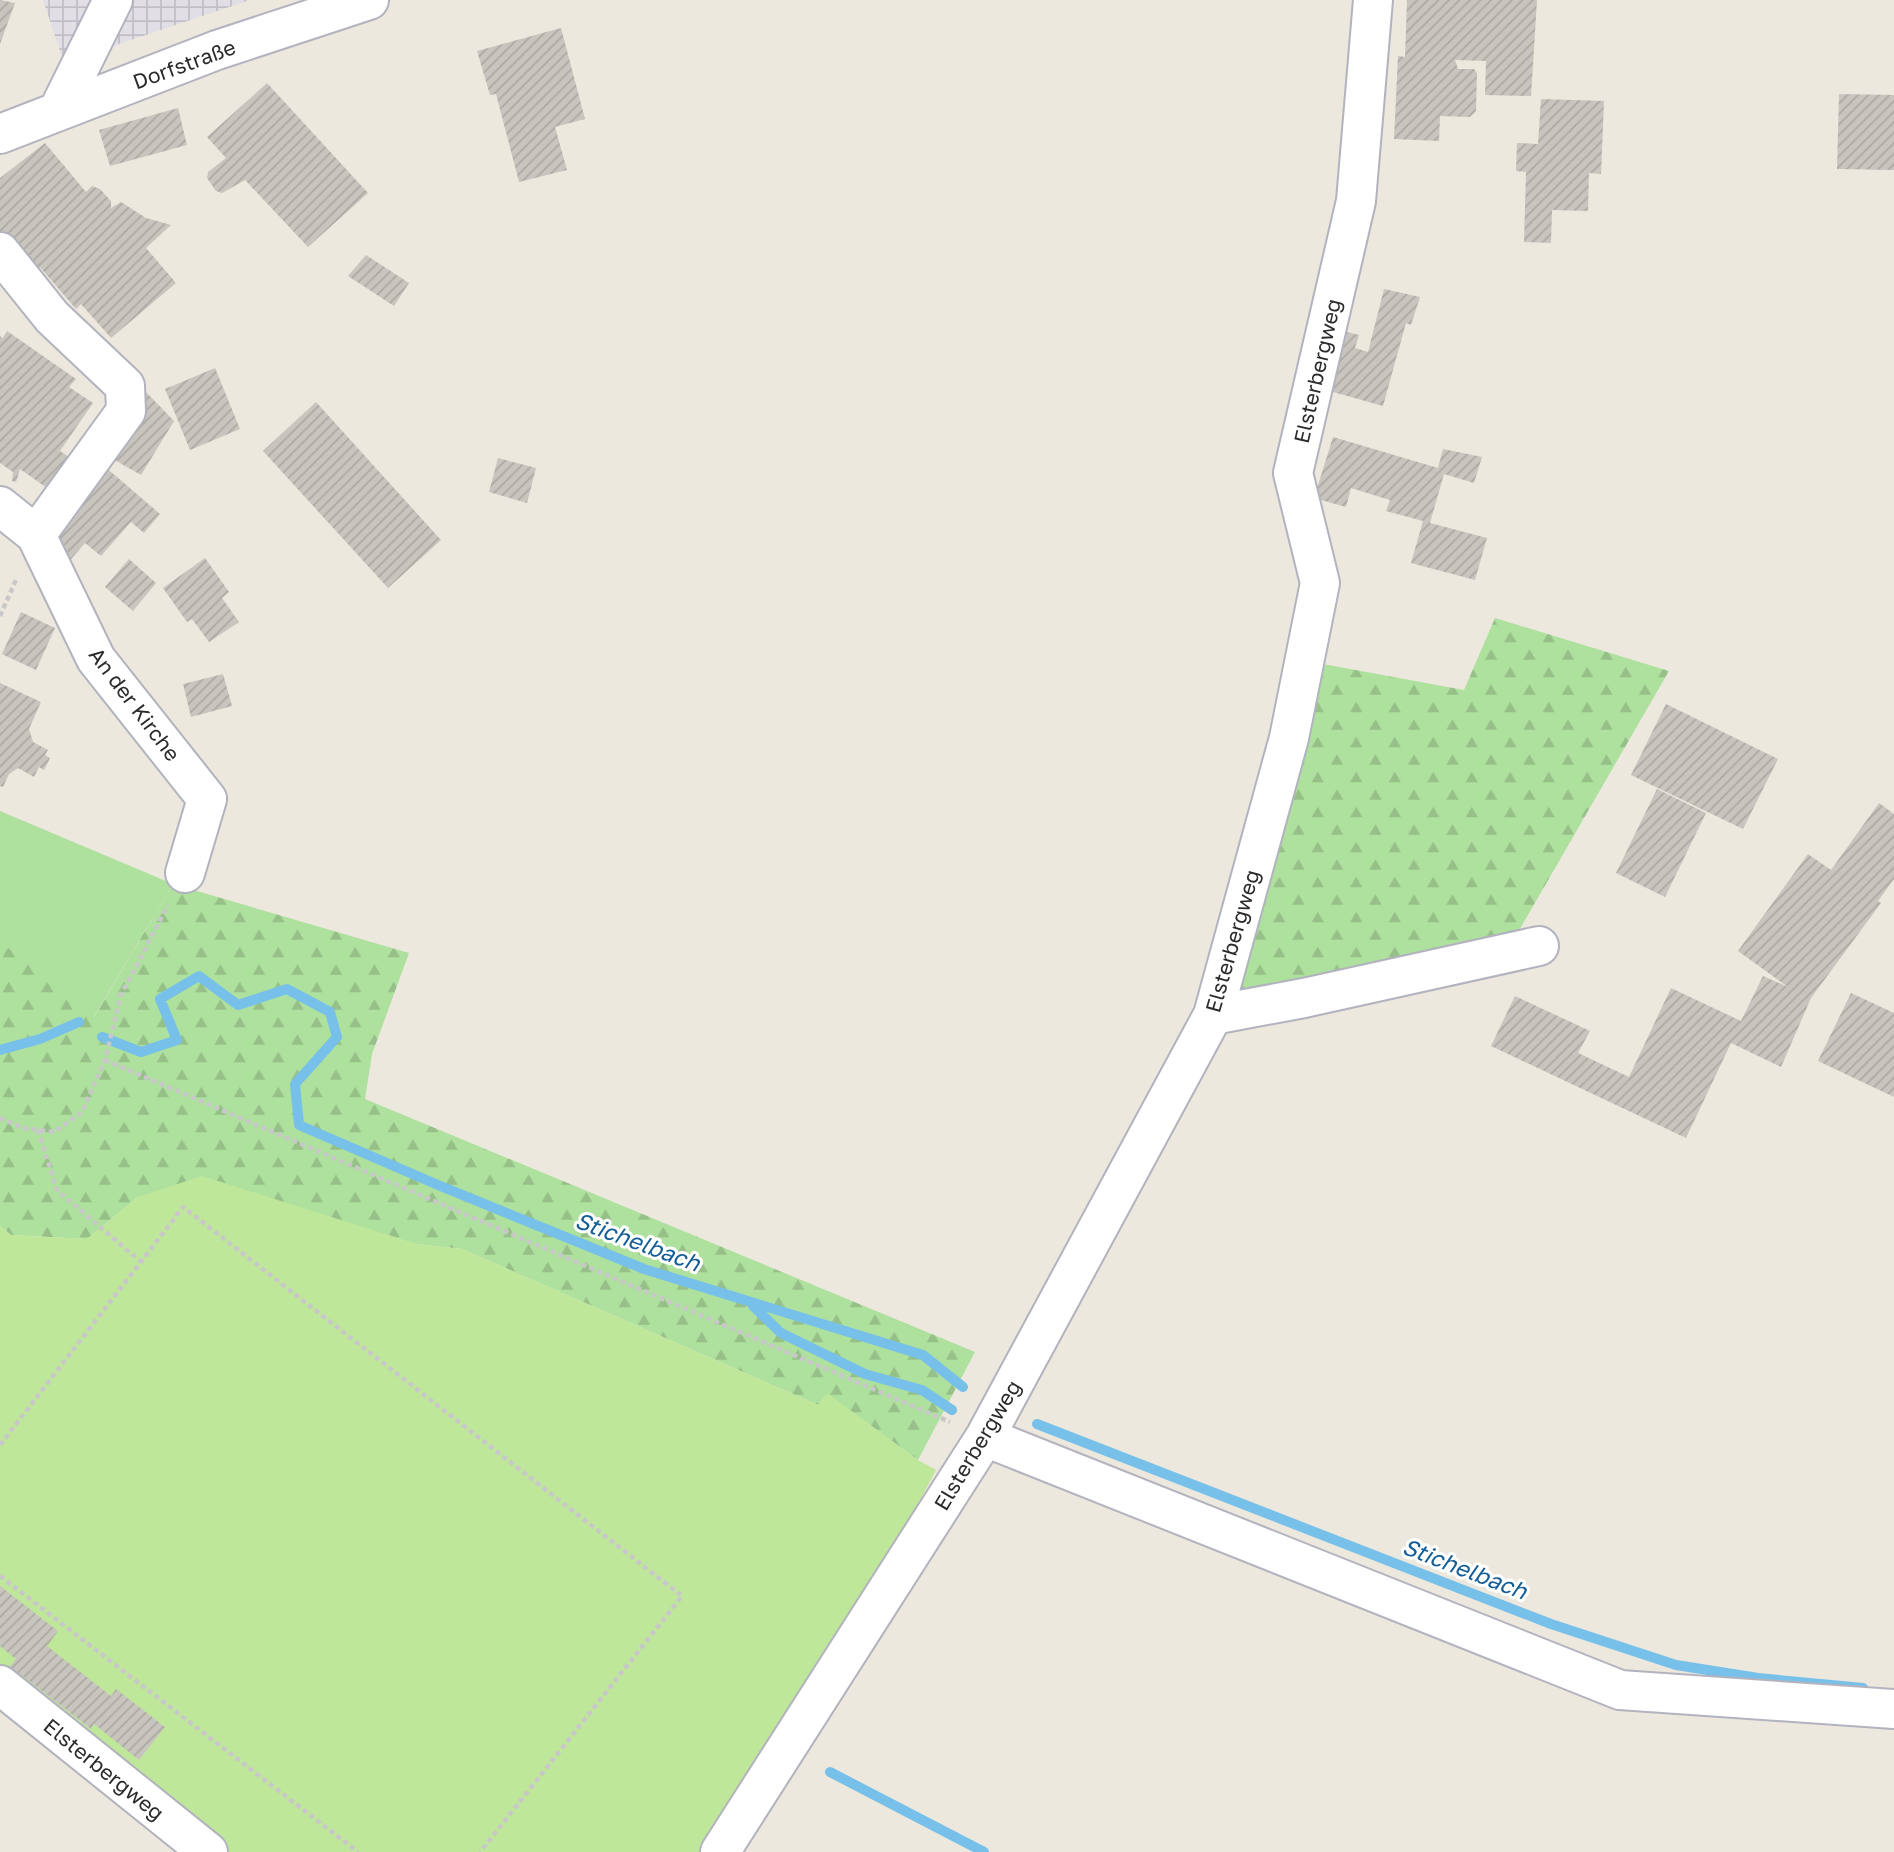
<svg xmlns="http://www.w3.org/2000/svg" width="1894" height="1852" viewBox="0 0 1894 1852" font-family="'Golos Text',sans-serif">
  <defs>
    <pattern id="industrial-grid" width="8" height="8" patternUnits="userSpaceOnUse" patternTransform="scale(1.75)"><rect width="8" height="8" fill="#e1dee5"/><path d="M0 4h8M4 0v8" fill="none" stroke="#c1bfc5"/></pattern>
    <pattern id="forest-firs" width="22" height="20" patternUnits="userSpaceOnUse" patternTransform="scale(1.75)"><rect width="22" height="20" fill="#aee09e"/><path d="M5 1l3.5 6h-7zM16 11l3.5 6h-7z" fill="#96c088"/></pattern>
    <pattern id="building-hatch" width="6" height="6" patternUnits="userSpaceOnUse" patternTransform="scale(1.75)"><rect width="6" height="6" fill="#c8c4be"/><path d="M-1 1l2-2M0 6l6-6M5 7l2-2" fill="none" stroke="#aca9a3"/></pattern>
  </defs>
  <rect width="100%" height="100%" fill="#ece8de"/>
  <path fill="url(#industrial-grid)" d="M43,0H250L119,44L66,69Z"/>
  <path fill="#aee09e" d="M0,811L173,884L93,1018L0,941Z"/>
  <path fill="url(#forest-firs)" d="M1495,618L1669,671L1518,932L1221,1008L1323,664L1464,690Z
    M173,884L409,953L372,1054L365,1099L975,1352L918,1460L827,1394L818,1405L462,1249L417,1244L138,1197L87,1239L11,1235L0,1226V941L94,1017Z"/>
  <path fill="#bfe79a" d="M202,1176L417,1244L462,1249L818,1405L827,1393L918,1460L936,1470L868,1598L706,1852H229L0,1669V1226L11,1235L87,1239L138,1197Z"/>
  <g fill="none" stroke-linecap="round" stroke-linejoin="round">
    <path stroke="#77c0e9" stroke-width="10" d="M102,1037L141,1052L177,1040L160,999L199,976L238,1005L287,989L330,1012L337,1037L295,1084L299,1125L438,1185L644,1269L923,1355L963,1387
      M0,1050L40,1039L79,1022
      M753,1306L781,1333L865,1374L922,1390L952,1410
      M1037,1424L1551,1624L1676,1665L1758,1678L1863,1688
      M830,1772L984,1852"/>
  </g>
  <path fill="url(#building-hatch)" d="M0,0L15,3L0,44Z
    M1407,0H1537L1531,96L1485,95L1486,61L1455,60L1458,69H1474L1477,73L1476,111L1470,117L1440,116L1439,141L1394,139L1398,56L1405,57Z
    M561,28L585,119L555,127L567,170L519,182L496,94L490,95L477,51Z
    M267,83L368,193L308,247L245,180L222,193L216,191L207,178L208,172L226,158L207,137Z
    M1839,94L1894,95V170L1837,169Z
    M1541,99L1604,101L1601,174L1589,173L1588,211L1552,210L1551,243L1524,242L1526,172L1516,171L1517,143L1538,144Z
    M178,108L187,145L110,166L99,130Z
    M45,143L86,192L92,186L100,189L111,201V208L121,202L146,218L171,225L146,248L176,283L111,338L81,304L76,309L40,267L32,274L0,236V178Z
    M366,255L409,283L394,306L348,276Z
    M1384,289L1420,297L1411,325L1406,323L1383,406L1326,390L1343,331L1359,335L1355,348L1368,352Z
    M7,331L76,379L69,387L93,403L60,451L69,457L47,488L20,469L16,482L12,481L13,472L0,463V336L3,338Z
    M215,368L240,429L190,450L165,389Z
    M146,392L174,421L141,475L106,455Z
    M316,402L441,540L388,588L263,451Z
    M1333,437L1438,468L1443,449L1482,457L1474,483L1444,474L1430,523L1487,538L1475,580L1411,563L1423,521L1386,511L1390,500L1351,488L1346,507L1314,498Z
    M498,458L536,468L527,503L489,492Z
    M103,465L160,514L144,533L131,522L101,556L85,543L61,571L45,537Z
    M205,558L229,592L222,598L239,622L209,642L192,619L187,622L163,588Z
    M129,559L156,583L133,611L105,587Z
    M21,612L55,628L36,670L2,654Z
    M223,674L232,706L191,717L183,684Z
    M0,683L41,702L29,729L33,742L48,750L45,755L50,758L44,770L39,767L34,777L18,768L9,774L3,787L0,786Z
    M1666,704L1778,759L1743,829L1631,775Z
    M1657,789L1706,813L1665,897L1616,873Z
    M1879,803L1894,814V879L1878,901L1881,903L1811,998L1781,1067L1731,1043L1686,1138L1491,1046L1515,996L1590,1031L1578,1053L1629,1077L1671,988L1741,1021L1763,976L1788,987L1738,951L1808,854L1831,870Z
    M1851,993L1894,1013V1097L1818,1061Z
    M0,1586L58,1631L47,1646L111,1696L116,1689L165,1727L139,1760L94,1724L91,1729L23,1676L22,1679L9,1668L16,1659L0,1646Z"/>
  <g fill="none" stroke-linecap="round" stroke-linejoin="round">
    <g stroke="#b2b3be" stroke-width="42">
      <path id="minor" d="M58,111L113,0
        M0,134L217,50L369,0
        M0,252L52,317L125,386L126,411L36,535
        M0,506L36,535L96,659L207,799L185,873
        M1213,1015L1304,998L1539,946
        M985,1437L1620,1690L1894,1709
        M0,1685L208,1852
        M720,1852L985,1437L1213,1015L1289,738L1320,583L1293,473L1356,201L1373,0"/>
    </g>
    <path stroke="#c8c8c8" stroke-width="4.5" stroke-dasharray="5 3.5" stroke-linecap="butt" d="M0,616L16,580
      M105,1060L950,1422
      M0,1118L23,1128L54,1132L82,1112L105,1060L121,995L168,905
      M38,1130L57,1190L141,1262
      M0,1445L183,1207L682,1596L480,1852
      M0,1576L358,1852"/>
    <use href="#minor" stroke="#fff" stroke-width="38"/>
  </g>
  <g text-anchor="middle" dominant-baseline="central" stroke-width="6" stroke-linejoin="round" paint-order="stroke">
    <g font-size="21" fill="#2b2b2b" stroke="#fff">
      <text transform="translate(184 64) rotate(-20)">Dorfstraße</text>
      <text transform="translate(1317 371) rotate(-77)">Elsterbergweg</text>
      <text transform="translate(135 704) rotate(53)">An der Kirche</text>
      <text transform="translate(1232 941) rotate(-74)">Elsterbergweg</text>
      <text transform="translate(977 1445) rotate(-59)">Elsterbergweg</text>
      <text transform="translate(104 1769) rotate(39)">Elsterbergweg</text>
    </g>
    <g font-size="23" font-style="italic" fill="#145e97" stroke="#fff">
      <text transform="translate(638 1241) rotate(20)">Stichelbach</text>
      <text transform="translate(1465 1568) rotate(21)">Stichelbach</text>
    </g>
  </g>
</svg>
